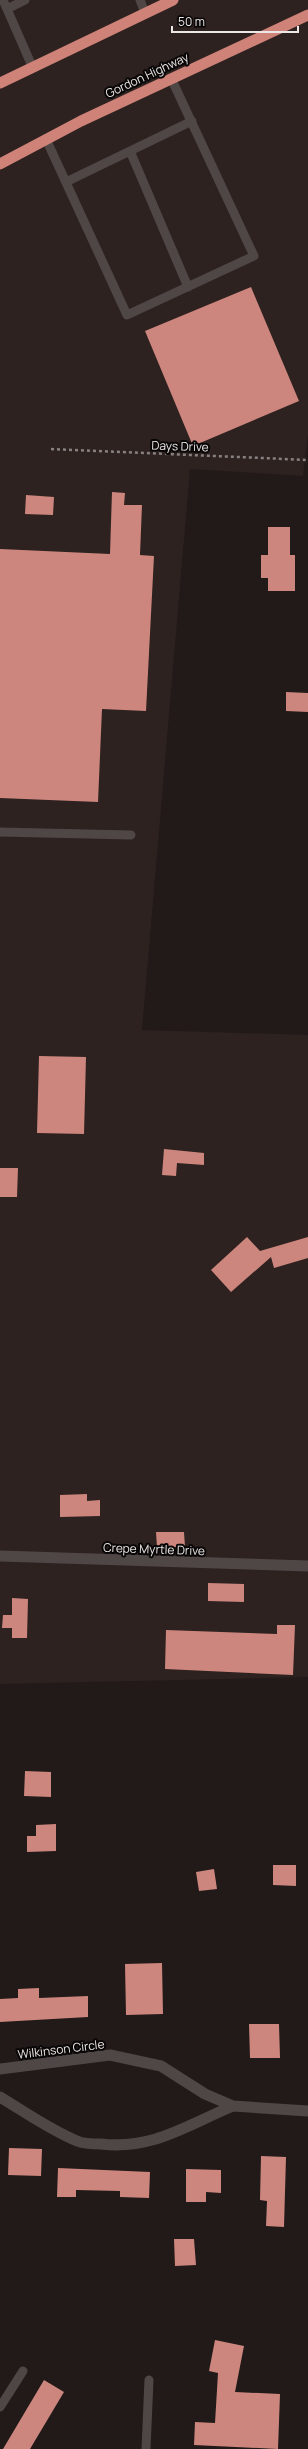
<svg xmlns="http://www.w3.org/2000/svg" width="308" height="2449" viewBox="0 0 308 2449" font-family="Manrope,sans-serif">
  <rect width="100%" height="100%" fill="#211a19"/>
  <path fill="#2e2220" d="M0,0H308V435L303,476L190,469L142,1030L308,1035V1677L0,1684Z"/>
  <path fill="#cd867d" d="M251,287L299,401L193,446L145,331Z
    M112,492L125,493L124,505H142L140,555L154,556L146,711L102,709L98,802L0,798V549L110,554Z
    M26,495L54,497L53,515L25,514Z
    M268,527H290V555H295V591H268V578H261V555H268Z
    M286,692L308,693V712L286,711Z
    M39,1056L86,1057L84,1134L37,1133Z
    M164,1149L204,1153V1165L177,1163L176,1176L162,1175Z
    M0,1168H18L17,1197H0Z
    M247,1237L260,1251L308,1237V1258L274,1268L271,1257L231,1292L211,1270Z
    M87,1494V1501L100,1500V1516L60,1517V1495Z
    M156,1532H184L185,1547H157Z
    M208,1583L244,1584V1602L208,1601Z
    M12,1598L28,1599L27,1638H12V1628H2L3,1615H12Z
    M277,1625H295L293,1675L165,1669L166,1630L277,1634Z
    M25,1771L51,1772V1797L24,1796Z
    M56,1824V1851L27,1852V1836H36V1825Z
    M273,1865H296V1886L273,1885Z
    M214,1869L217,1889L199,1891L196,1872Z
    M162,1963L163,2014L126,2015L125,1964Z
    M39,1988V1998L88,1996V2017L0,2022V1999L18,1998V1989Z
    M249,2024H279L280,2058H250Z
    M9,2148L42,2149L41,2176L8,2175Z
    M261,2156L286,2157L284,2227L266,2226L267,2201L260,2200Z
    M58,2168L150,2172L149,2198L120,2197V2191L76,2190V2197H57Z
    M186,2169L221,2170V2193L206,2192V2202H186Z
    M174,2239H194L196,2265L175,2266Z
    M215,2340L244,2346L235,2392L280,2394L278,2449L194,2445L195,2422L215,2423L218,2373L209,2371Z
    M44,2380L64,2392L30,2449H3Z"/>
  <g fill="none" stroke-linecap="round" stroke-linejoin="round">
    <path stroke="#878181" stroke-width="2.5" stroke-dasharray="3 3" stroke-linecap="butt" d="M51,449L308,460"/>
    <path stroke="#4f4746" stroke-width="9" d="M3,0L32,66
      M140,0L145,13
      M7,9L25,0
      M46,139L127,315L254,256L171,78
      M130,151L188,287
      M66,182L192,121
      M0,832L131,835
      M0,2407L23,2371
      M146,2449L149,2380"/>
    <path stroke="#4f4746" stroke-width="11" d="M0,1556L308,1566
      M0,2069L110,2055L161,2066L205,2094L233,2106L308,2111
      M0,2097C25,2112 50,2130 77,2141C84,2144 93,2144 101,2144C153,2150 187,2125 233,2106"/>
    <path stroke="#cf8278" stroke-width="11" d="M0,83L173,0
      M0,164L81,121L308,15"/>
  </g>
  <g text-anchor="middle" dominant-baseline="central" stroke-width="4" stroke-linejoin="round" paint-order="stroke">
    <g font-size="12" fill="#ece7e7" stroke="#080606">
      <text transform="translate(147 75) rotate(-25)">Gordon Highway</text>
      <text transform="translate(180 446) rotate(2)">Days Drive</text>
      <text transform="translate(154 1549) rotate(2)">Crepe Myrtle Drive</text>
      <text transform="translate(61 2049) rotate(-7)">Wilkinson Circle</text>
    </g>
  </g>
  <path d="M172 26v6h126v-6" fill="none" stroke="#ece7e7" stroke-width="2"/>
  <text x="178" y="26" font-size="12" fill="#ece7e7" stroke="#080606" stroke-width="3" paint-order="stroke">50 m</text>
</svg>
